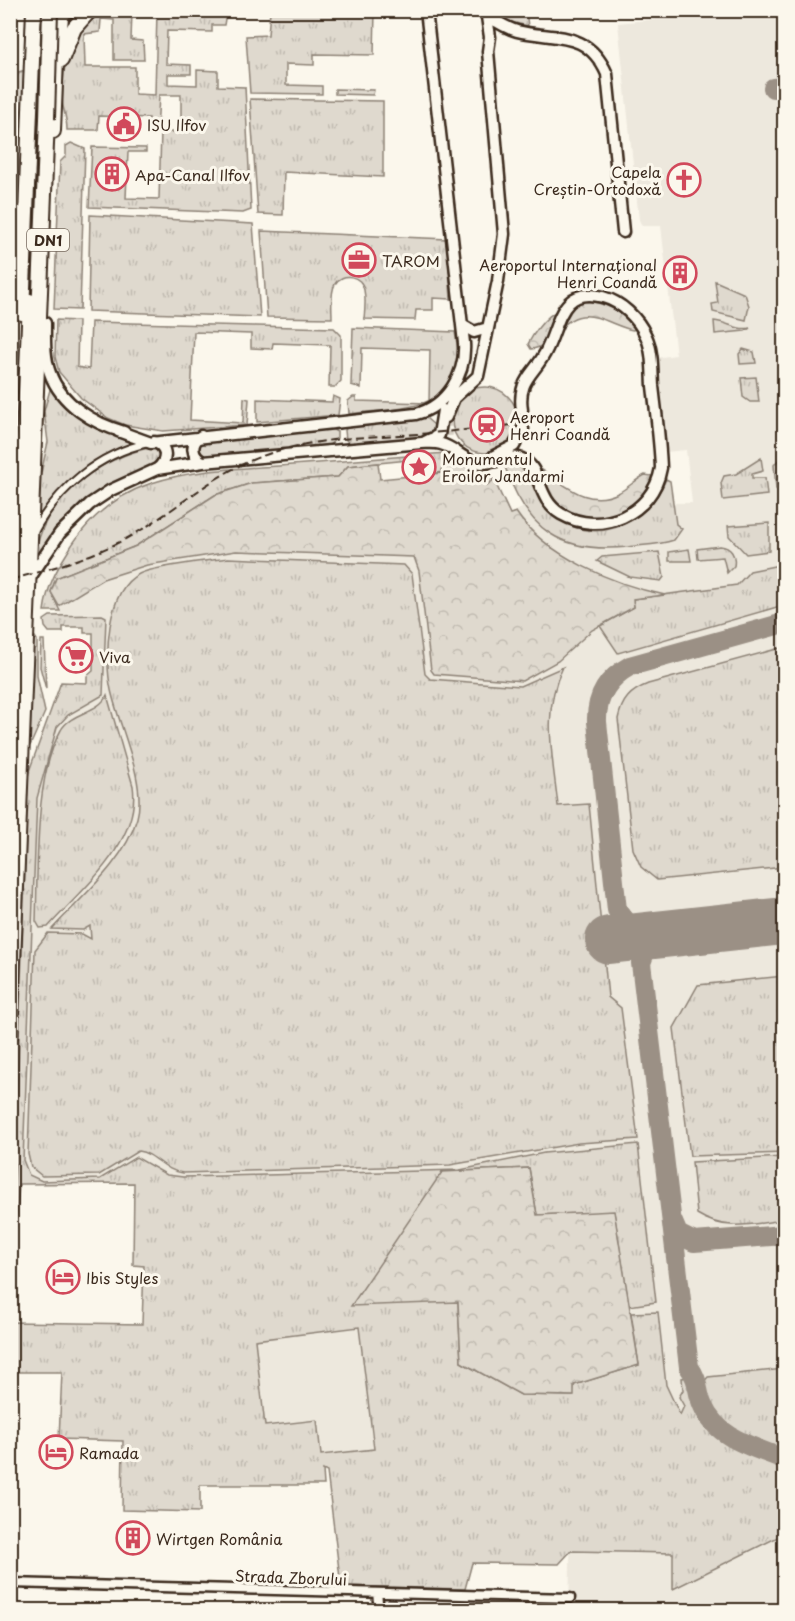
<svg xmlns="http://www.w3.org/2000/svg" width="795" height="1621" viewBox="0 0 795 1621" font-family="'Playpen Sans',sans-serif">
  <defs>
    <pattern id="grass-tufts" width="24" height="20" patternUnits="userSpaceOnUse" patternTransform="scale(1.5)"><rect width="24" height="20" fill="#dfd9ce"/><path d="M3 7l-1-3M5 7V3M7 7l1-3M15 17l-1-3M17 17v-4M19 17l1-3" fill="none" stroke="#c0bab0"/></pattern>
    <pattern id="forest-crowns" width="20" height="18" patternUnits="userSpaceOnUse" patternTransform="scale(1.5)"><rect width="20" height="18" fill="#dfd9ce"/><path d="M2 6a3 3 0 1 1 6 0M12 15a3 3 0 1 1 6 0" fill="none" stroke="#c0bab0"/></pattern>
  </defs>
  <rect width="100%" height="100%" fill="#fbf7ec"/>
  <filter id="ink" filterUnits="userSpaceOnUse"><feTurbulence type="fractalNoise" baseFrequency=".0167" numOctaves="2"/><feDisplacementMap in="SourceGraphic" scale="12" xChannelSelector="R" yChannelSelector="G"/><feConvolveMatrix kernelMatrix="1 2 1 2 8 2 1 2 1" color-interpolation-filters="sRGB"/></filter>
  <g filter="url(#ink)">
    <path fill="#ede8dd" d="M701,11H784V1610H569L574,1385L639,1364L607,1166L19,1184L33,793L57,692H100L101,618H60L59,606L103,579L147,565L236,551L415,557L494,480L511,514L534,501L555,526L605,539L671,503H692L686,450L665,452L655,358L676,355L661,226H642L639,220L618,23L697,15Z
      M359,1327L374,1449L321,1455L265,1426L255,1340Z"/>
    <path fill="url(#grass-tufts)" stroke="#8d8276" stroke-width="1.5" fill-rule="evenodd" d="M108,11H132L131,40L143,41L144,60H114V20L101,19L100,32L84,34L85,67H135V94L155,95L157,11H254V14L226,13L224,25H212V32L167,31L166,64L191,65V74H168V84L197,85V70L218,71V86L245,87L251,210L243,213L89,207L92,147L146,148V152H128L126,198L159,199L161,132H181V95H159L157,132H148L149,118L99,116L98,130H67C67,121 65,115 63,106C62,101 63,93 63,87C64,51 74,26 108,11Z
      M270,11H375L374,55L314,54V65L286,64V85L322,86V94L250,93L246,36L268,35Z
      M496,11H526L528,26L507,21Z
      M335,89L374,90L373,95L335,94Z
      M250,99L383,101V177L284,172L283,215L258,214Z
      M71,143L85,149L80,310L54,309L60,162L66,156V146Z
      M90,215L253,224L260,317L88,311Z
      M261,231L447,239L451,299L433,298V310H416L415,320L364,319C365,310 366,299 364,290C362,275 342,272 335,284C330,293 332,308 332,318L267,317Z
      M715,281L745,294L749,306L746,320L713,312L712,304L718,303Z
      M56,320L78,321L77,367L89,369L91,322L334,328L341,335V381L335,387H329L330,345L273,343L272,349L251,348V334L194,332L190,420L243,423L244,398L249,399L247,425L163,431L125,425L108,418L81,398L59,372L55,357Z
      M714,321C728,322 736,331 750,328L745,331L715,334Z
      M353,328L455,332C457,344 460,357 457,369C447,413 384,409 349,414L348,401L353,397H356V401L429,403L430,350L362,348L361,388L351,385Z
      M743,349L754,352L756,363L740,364L739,354Z
      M756,377L759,402H750L743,397L741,378Z
      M51,386L76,414L89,423L132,444L75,477L37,524L39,482L48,442L44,411Z
      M452 420a33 33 0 1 1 66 0a33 33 0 1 1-66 0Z
      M333,396L340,399L338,415L257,422V399L332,402Z
      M426,418L434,425L432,438L351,445L346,440L345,430L350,424Z
      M330,428L337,432V438L327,447L211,458L198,455V443L202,441Z
      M154,447L162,451L158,465C145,469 131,473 118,480C90,496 55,532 36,558C38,501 101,456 154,447Z
      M446,453C456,460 490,475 494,480L487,485L479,474L452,460L443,472L431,474L429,458L348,466L338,477L252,483L215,495L136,546L56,578L51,592L60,611H44C47,588 55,572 67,553C118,466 203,472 292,465C343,461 395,457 446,453Z
      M761,458L763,471L752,474V478H765L767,495L723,500L721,483L724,476L736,474Z
      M780,458L784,461V493L781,494L776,489L774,465Z
      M508,462C533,466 533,496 550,512C591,550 647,526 666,479L670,481L676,524L682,529L674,540C659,545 643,545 628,547C561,554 527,530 505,467Z
      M769,523V551L746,554L729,536L728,526Z
      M720,546C731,547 736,555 734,566L727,573L723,557L698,559L697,549Z
      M689,549L691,561H669V552Z
      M659,552L664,577L661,581L630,577L597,561L602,557Z
      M228,558L404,565L412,574L425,674L430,679L520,686L563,667C541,711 553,759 558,806L589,804L608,997L621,1008L638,1139L579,1143L450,1165L183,1173C164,1171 155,1153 138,1151L99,1175L42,1176L31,1167L28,1154L35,950L48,933L82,934L91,939L90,926L83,930L52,929C81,897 125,862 137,818C147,782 119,727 111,690C104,659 106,590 139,574C154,566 208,561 228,558Z
      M784,564V605L618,653L600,626L634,607L633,599L737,585L750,571Z
      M102,615L106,617L103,695L68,715L57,727L37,798L23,1160L29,1175L42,1181L100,1179L136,1157L167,1175L183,1177L460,1170L544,1153L638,1144L656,1302L629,1306L614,1212L537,1215L529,1168L442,1172L458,1302L461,1362L521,1395L573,1396L574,1385L639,1365L631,1313L658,1312L666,1385L680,1415L684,1406L679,1397L683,1390L682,1378L690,1377C698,1384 696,1398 700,1407C715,1442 753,1450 784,1463V1534L673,1589V1553L571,1551L559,1564L472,1563L465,1589L341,1586L327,1472L323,1470L324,1485H200V1512L122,1510L123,1441L59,1439L62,1372H11V1322L142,1324L144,1266L133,1265L134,1183L19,1184L16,1228L13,1218L28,774L61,682L87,683V676L93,671V633H84V627H63V632H49L45,627L44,620L50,616ZM359,1327L374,1449L321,1455L317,1420L265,1426L255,1340Z
      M35,637L37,640V676L45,712L30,746L32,640Z
      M41,640H44L46,689L40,667Z
      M784,647V867L657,880L641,867L633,849L618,719C622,700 630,691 648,684Z
      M107,695L133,786C141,842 82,889 48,927L40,928L36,921C38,868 34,776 61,730C71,712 99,713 107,695Z
      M784,976V1153L690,1156L674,1028L698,985Z
      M784,1157V1220C750,1224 726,1232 697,1214L692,1162Z
      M784,1369V1456C754,1443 714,1434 704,1399C702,1390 702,1383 708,1377Z
      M784,1545V1601L778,1593V1554L779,1548Z"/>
    <path fill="url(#forest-crowns)" stroke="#8d8276" stroke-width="1.5" d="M26,70V120L22,126L11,132L10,74Z
      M581,301C602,302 623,309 635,328L633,330C616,327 599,314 582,316C559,319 552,348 531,349L528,344C541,320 554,308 581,301Z
      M442,459C458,458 478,473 487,485L494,480L510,514L516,512C544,555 615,585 665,595L633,599L634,607L592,630L558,661L522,681L434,674L431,670L419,571L414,557L236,551L147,565L103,579L59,606L51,592L56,578L136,546L215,495L252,483L338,477L348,466L378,463L380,479L442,473Z
      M542,470C566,485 587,508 618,493C628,488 635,480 645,475L652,476C640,516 577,536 549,498C544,492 543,479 540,472Z
      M529,1168L537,1215L614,1211L639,1365L574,1385V1396L521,1395L461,1362L458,1302L351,1306L442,1172Z"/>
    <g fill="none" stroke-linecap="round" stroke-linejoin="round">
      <path stroke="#9b9085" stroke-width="20" d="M773,88L784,87
        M663,934L648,944L641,963L689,1367C700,1382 696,1391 703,1406C717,1439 754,1447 784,1459
        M663,934L635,932L617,910L597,722C596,696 608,678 630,666L784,623
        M672,1220L678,1234L694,1242L784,1235"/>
      <path stroke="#9b9085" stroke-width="48" d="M609,940L784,921"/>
      <path stroke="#d5cec3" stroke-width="10" stroke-dasharray="10 5" stroke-linecap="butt" d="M522,410L523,429
        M446,417L448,436"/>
      <g stroke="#3b2a1e" stroke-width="10">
        <path id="pedestrian" d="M34,532C58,488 98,454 148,443"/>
      </g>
      <g stroke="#3b2a1e" stroke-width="13">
        <path id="minor" d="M10,1583L570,1598
          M377,1593L379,1610"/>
      </g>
      <g stroke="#3b2a1e" stroke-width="15">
        <path id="tertiary" d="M36,10C46,22 59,22 70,10
          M488,16C497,22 506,28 517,31C555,40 587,29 607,74L623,232
          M45,323C45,339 44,357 50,373C61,404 94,424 124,432
          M462,325L474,332L488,328
          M446,417L454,398L478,376L498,281L504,234L488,51L490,37L486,10
          M118,431L151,443L416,414C447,406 466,374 464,343L426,10
          M201,436C190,443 191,456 203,462
          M154,442C168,446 168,461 157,469
          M425,442L439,435L443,410
          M494,456L514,446L523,429
          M29,579L60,533L90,504L111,490L157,469L203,462L422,443C428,443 435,442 441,444C455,447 464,462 481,463C495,464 510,454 522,459C542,468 536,499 561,514C601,537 653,514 661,468C660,441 656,413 653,386C652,370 653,351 646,336C638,318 621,302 603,297C561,286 560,322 547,349C536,374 517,378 522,410"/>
      </g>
      <g stroke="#3b2a1e" stroke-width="18">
        <path id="trunk" d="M61,60L74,28L90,10
          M53,131L56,59L61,18
          M22,313L34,10
          M10,757L30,301
          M10,1035L47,119"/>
      </g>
      <use href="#pedestrian" stroke="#fbf7ec" stroke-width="6"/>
      <use href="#minor" stroke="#fbf7ec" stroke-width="8"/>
      <use href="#tertiary" stroke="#fbf7ec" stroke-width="10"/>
      <use href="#trunk" stroke="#fbf7ec" stroke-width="14"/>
      <path stroke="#3b2a1e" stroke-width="2" stroke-dasharray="9 4.5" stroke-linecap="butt" d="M10,580C56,567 101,555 141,530C179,507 211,477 252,460C300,440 348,438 399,435C444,433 489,427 534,423"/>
      <g stroke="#3b2a1e" stroke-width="18" stroke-linecap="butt">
        <path id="trunk-bridge" d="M47,119L50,10"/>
      </g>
      <use href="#trunk-bridge" stroke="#fbf7ec" stroke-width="14"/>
    </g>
  </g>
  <defs>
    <g id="civic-ring" transform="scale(1.725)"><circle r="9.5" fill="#fbf7ec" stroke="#d1495b" stroke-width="1.5"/><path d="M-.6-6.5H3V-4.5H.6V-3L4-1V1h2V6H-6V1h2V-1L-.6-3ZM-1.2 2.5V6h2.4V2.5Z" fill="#d1495b"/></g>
    <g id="building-ring" transform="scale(1.725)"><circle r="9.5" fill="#fbf7ec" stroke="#d1495b" stroke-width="1.5"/><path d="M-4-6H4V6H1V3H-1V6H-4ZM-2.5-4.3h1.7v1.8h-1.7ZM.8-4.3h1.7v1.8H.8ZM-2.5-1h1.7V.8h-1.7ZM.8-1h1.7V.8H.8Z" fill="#d1495b"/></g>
    <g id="church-ring" transform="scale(1.725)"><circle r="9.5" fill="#fbf7ec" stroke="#d1495b" stroke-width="1.5"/><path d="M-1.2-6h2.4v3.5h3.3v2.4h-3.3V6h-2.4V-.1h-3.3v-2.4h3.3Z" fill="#d1495b"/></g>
    <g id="office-ring" transform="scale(1.725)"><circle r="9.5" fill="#fbf7ec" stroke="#d1495b" stroke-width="1.5"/><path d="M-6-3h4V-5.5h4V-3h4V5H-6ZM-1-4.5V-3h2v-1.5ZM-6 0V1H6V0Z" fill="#d1495b"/></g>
    <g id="station-ring" transform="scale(1.725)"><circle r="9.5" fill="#fbf7ec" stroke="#d1495b" stroke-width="1.5"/><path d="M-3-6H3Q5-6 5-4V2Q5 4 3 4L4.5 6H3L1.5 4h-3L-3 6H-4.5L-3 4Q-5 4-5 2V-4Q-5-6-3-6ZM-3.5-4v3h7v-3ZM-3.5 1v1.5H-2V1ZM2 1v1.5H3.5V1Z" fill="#d1495b"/></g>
    <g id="sight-ring" transform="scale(1.725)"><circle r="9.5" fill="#fbf7ec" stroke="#d1495b" stroke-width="1.5"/><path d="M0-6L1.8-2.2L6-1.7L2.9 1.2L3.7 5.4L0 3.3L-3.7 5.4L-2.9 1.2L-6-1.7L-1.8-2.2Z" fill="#d1495b"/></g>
    <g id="supermarket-ring" transform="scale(1.725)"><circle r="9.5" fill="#fbf7ec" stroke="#d1495b" stroke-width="1.5"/><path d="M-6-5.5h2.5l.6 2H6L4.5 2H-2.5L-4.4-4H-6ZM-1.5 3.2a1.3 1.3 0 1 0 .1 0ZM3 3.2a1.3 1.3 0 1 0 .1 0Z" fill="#d1495b"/></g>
    <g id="hotel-ring" transform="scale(1.725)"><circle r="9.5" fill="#fbf7ec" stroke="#d1495b" stroke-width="1.5"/><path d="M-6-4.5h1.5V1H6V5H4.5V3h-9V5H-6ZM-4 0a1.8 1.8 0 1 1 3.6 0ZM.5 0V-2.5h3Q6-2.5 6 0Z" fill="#d1495b"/></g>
  </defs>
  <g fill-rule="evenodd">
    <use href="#civic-ring" x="124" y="124"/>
    <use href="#building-ring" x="112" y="174"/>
    <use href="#church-ring" x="684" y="180"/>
    <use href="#office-ring" x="359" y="260"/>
    <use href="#building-ring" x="680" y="273"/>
    <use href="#station-ring" x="487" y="425"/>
    <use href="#sight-ring" x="419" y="467"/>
    <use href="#supermarket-ring" x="76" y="656"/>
    <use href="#hotel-ring" x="63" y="1277"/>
    <use href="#hotel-ring" x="56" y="1452"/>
    <use href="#building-ring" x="133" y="1538"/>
  </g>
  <g text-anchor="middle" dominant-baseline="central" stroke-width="6" stroke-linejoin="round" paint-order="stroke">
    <rect fill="#fbf7ec" stroke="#75685c" stroke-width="1.5" x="27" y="229" width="42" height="22" rx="4.5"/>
    <g font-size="14" font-weight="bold" fill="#3b2a1e">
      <text x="48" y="240">DN1</text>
    </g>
    <g font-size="15" fill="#3b2a1e" stroke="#fbf7ec" text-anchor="start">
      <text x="147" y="124">ISU Ilfov</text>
      <text x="661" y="171" text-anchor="end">Capela<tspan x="661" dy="17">Creștin-Ortodoxă</tspan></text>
      <text x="135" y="174">Apa-Canal Ilfov</text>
      <text x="382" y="260">TAROM</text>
      <text x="657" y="264" text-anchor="end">Aeroportul Internațional<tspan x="657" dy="17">Henri Coandă</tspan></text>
      <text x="510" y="416">Aeroport<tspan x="510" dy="17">Henri Coandă</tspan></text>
      <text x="442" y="458">Monumentul<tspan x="442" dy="17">Eroilor Jandarmi</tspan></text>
      <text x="99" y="656">Viva</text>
      <text x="86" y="1277">Ibis Styles</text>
      <text x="79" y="1452">Ramada</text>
      <text x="156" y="1538">Wirtgen România</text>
    </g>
    <g font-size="15" fill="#3b2a1e" stroke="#fbf7ec">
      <text transform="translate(291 1577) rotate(2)">Strada Zborului</text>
    </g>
  </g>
  <rect width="795" height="1621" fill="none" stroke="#fbf7ec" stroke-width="36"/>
  <rect x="18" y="18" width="759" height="1585" fill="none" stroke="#3b2a1e" stroke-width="2" filter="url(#ink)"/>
</svg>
